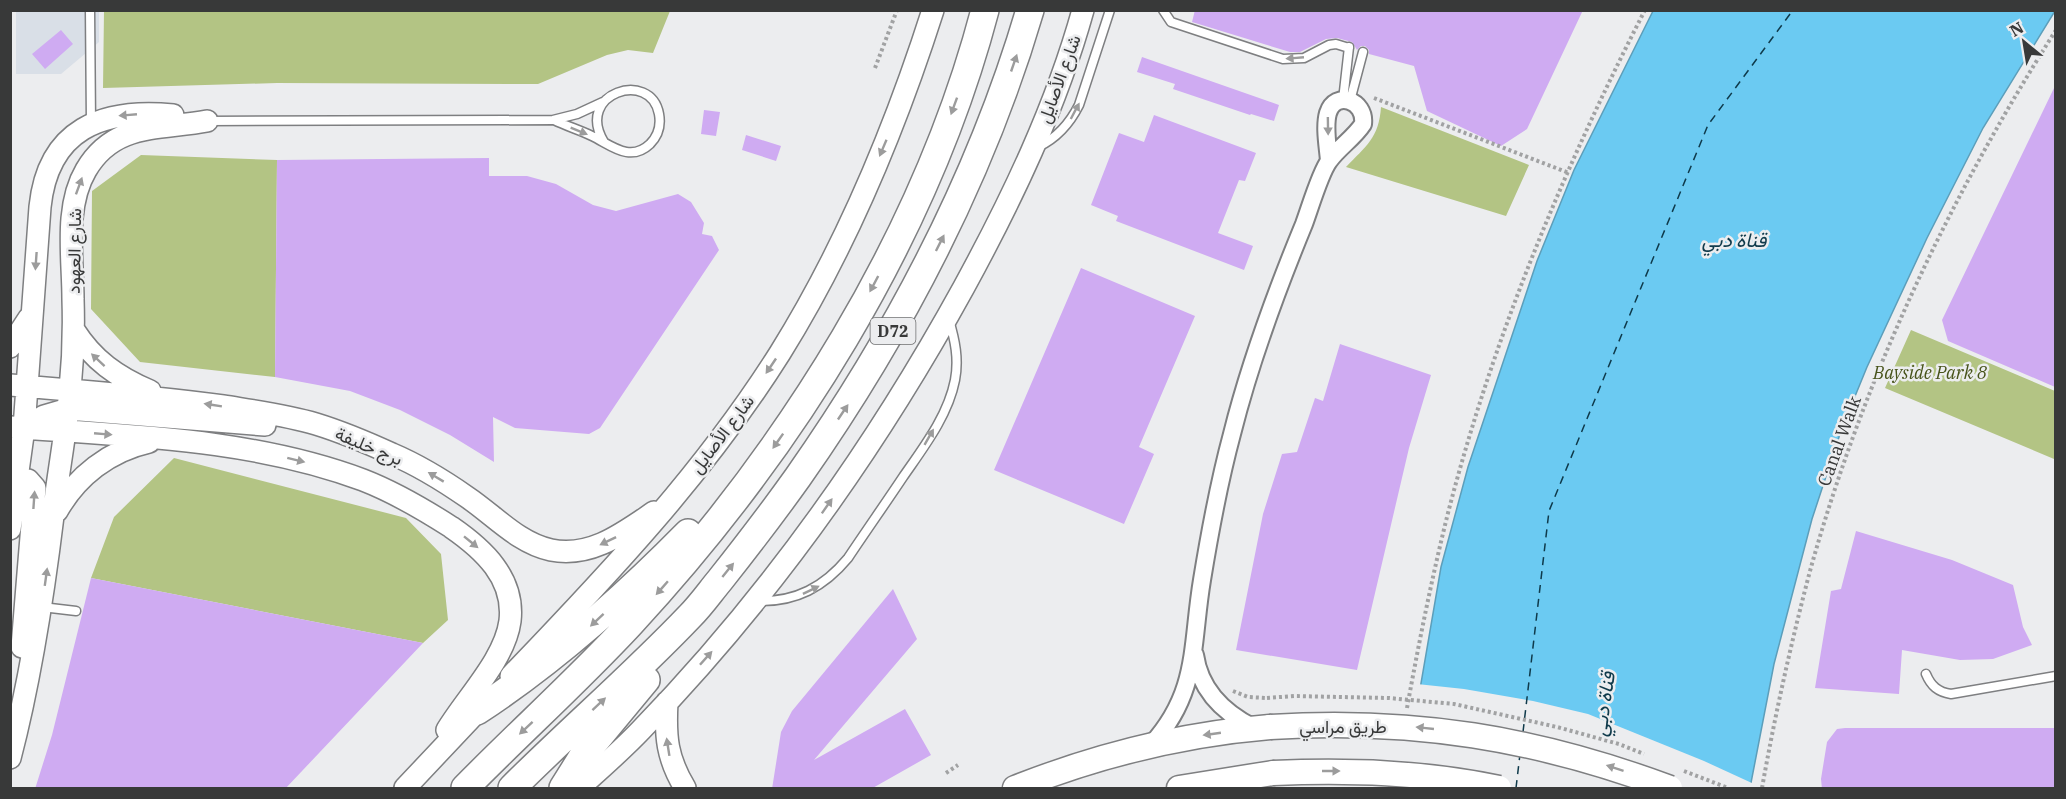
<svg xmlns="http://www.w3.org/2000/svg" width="2066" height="799" viewBox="0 0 2066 799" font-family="'IBM Plex Serif',Vazirmatn,serif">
  <rect width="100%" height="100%" fill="#ecedef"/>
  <path fill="#d9dfe7" d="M16,11H99V42L61,74H16Z"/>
  <path fill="#b3c484" d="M104,11V10L670,11L653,53L628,50L607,55L538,84L277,83L103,88Z
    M1381,107L1529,165L1506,216L1346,167C1366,146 1379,138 1381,107Z
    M141,155L277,160L275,377L140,362L91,309L92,191Z
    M1911,330L2055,391L2056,455L2054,459L1885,388Z
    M174,458L406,518L441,554L448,620L423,643L91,578L114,517Z"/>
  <path fill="#6bcaf2" stroke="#5c9eba" stroke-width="1.5" d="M1653,11H2055L1983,128L1927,238L1867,367L1842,428L1812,519L1774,664L1750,788H1403L1441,567L1468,467L1537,261L1574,170Z"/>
  <path fill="#ecedef" d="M1417,684L1464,689L1533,701L1588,714L1704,761L1754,784L1753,788H1400Z"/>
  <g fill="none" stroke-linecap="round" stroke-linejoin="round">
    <path stroke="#0f3a4b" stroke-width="1.5" stroke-dasharray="8 6" stroke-linecap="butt" d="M1523,732L1549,511L1708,125L1793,10
      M1516,788L1520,754"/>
  </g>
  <path fill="#cfabf2" d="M1195,10H1583L1527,129L1501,146L1427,111L1414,66L1369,54V50L1365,46H1361L1357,50L1352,42L1337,38L1326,39L1300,52H1290L1192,22Z
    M61,30L73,44L45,69L32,54Z
    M1142,57L1279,105L1274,121L1251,114L1250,115L1173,89L1175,84L1137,72Z
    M2055,86V387L1948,341L1942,320Z
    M704,110L720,112L716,136L701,134Z
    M1154,115L1256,153L1245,181L1239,180L1218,233L1253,246L1244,270L1116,221L1118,216L1091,205L1119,133L1144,142Z
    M746,135L781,146L776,161L742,150Z
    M489,158V176H527L556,184L593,205L616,211L678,194L691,202L704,223L702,234L712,236L719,250L600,428L589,434L515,428L493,417L494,462L450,435L400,410L350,391L275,377L277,160Z
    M1081,268L1195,316L1139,447L1154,454L1124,524L994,470Z
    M1340,344L1431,375L1409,448L1357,670L1236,650L1263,514L1282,454L1297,452L1315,398L1323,401Z
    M1856,531L1952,560L2013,585L2023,627L2032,645L1993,659L1960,660L1902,650L1899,694L1815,688L1831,591L1841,589Z
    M91,578L423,643L285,789H35L52,735Z
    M893,589L917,639L814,760L905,709L931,755L871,789H772L781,732L792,711Z
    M1845,728H2055V789H1822L1821,779L1827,742L1837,729Z"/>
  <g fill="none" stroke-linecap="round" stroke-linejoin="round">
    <g stroke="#7e7f81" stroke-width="11">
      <path id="service" d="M90,10L91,124
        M1163,10L1171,22L1283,59L1304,58L1329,45L1336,44L1349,48
        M1343,100L1349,47
        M1350,101L1363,52
        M554,120C566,126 580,130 592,136C611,145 630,163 650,144C658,136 661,125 659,114C651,69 574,93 604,142
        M207,121L553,120L577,114L603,102
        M1038,147C1057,138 1070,123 1079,105L1110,10
        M758,601C796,602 824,587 848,558C866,531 885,504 903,477C923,448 948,416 955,380C959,359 955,340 949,320
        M42,607L76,611
        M1926,674C1931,686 1938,692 1951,694L2056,676"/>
    </g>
    <g stroke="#7e7f81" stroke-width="20">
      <path id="minor" d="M1195,655C1200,690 1224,713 1254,728
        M1151,745C1199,692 1191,646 1202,580C1210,531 1219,482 1232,434C1250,362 1276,292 1304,224C1310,208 1320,173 1329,161C1339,147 1354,138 1363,124C1366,100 1335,90 1328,113C1324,127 1328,147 1329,161"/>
    </g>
    <g stroke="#7e7f81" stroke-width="24">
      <path id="tertiary" d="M74,330C93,360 117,377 150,391
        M10,347L29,318
        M10,385C81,391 152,396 223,406C254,411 286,415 316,424C342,432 368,443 392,454C418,465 444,481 467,497C494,515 518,543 551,550C591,558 623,533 654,512
        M10,427C128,436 251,438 363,480C394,492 423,509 451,527C483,549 515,578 510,621C505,659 467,697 447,730
        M24,428L44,416L68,409L265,425
        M15,486L23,480H28L35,488L22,647
        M57,511C77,476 109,451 149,442
        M10,529L24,428L40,207C48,129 102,108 173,115
        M511,676C608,575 705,472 780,353C846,247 895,129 933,10
        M667,702C665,737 667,758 685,788
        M10,758C31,678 43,598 53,516C58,474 66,432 70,390C73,360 74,329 73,299C73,258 64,207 86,170C114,122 160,130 207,121
        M405,788L487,701
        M579,788C600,769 621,751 641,730C768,599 876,447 964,287C1012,199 1056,107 1083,10"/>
    </g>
    <g stroke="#7e7f81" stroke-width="27">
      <path id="secondary" d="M1015,788C1096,756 1183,734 1270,727
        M1179,788L1273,773"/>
    </g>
    <g stroke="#7e7f81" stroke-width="30">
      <path id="primary" d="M477,711C555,660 623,599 688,533
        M465,788C519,733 577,681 630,624C789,452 925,238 985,10
        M512,788C570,730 633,676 690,616C701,605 710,592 720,580C747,546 773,512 798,477C899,333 980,180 1030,10
        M563,788L583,756L646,680"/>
    </g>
    <path stroke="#a1a2a3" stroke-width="4" stroke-dasharray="3 3" stroke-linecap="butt" d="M875,68L897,10
      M1374,98L1569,173
      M1233,691L1248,697L1267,698
      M1407,708C1419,642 1432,577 1448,513C1493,338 1563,170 1645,10
      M946,773L958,765
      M1762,788C1775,715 1791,643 1810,571C1863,380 1949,198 2056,30"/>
    <use href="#service" stroke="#fff" stroke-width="8"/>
    <use href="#minor" stroke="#fff" stroke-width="16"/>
    <use href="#tertiary" stroke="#fff" stroke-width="21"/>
    <use href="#secondary" stroke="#fff" stroke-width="24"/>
    <use href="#primary" stroke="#fff" stroke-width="27"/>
    <g stroke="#7e7f81" stroke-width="27" stroke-linecap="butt">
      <path id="secondary-bridge" d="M1270,727C1413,718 1536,738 1670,788
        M1273,773C1349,770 1424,772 1499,788"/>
    </g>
    <path stroke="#a1a2a3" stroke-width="4" stroke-dasharray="3 3" stroke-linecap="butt" d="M1267,698L1294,696L1389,698L1454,704L1557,727L1619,744L1644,754
      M1684,771L1728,788"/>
    <use href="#secondary-bridge" stroke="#fff" stroke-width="24"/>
  </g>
  <defs><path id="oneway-solid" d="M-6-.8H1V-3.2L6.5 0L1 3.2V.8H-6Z" transform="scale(1.5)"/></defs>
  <g fill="#9c9c9c">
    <use href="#oneway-solid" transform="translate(1295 58) rotate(175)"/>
    <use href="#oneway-solid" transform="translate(1014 63) rotate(-71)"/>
    <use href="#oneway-solid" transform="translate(954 106) rotate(110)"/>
    <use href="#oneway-solid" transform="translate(1075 111) rotate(-62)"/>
    <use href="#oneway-solid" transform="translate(128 115) rotate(175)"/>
    <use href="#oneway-solid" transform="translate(1328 126) rotate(89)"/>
    <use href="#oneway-solid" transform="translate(579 131) rotate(22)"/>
    <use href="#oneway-solid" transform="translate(883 148) rotate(113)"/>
    <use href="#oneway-solid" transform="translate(79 186) rotate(-70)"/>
    <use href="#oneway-solid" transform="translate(940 243) rotate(-63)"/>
    <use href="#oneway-solid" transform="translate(36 261) rotate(94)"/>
    <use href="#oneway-solid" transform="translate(874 284) rotate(118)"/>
    <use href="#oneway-solid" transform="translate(98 360) rotate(-137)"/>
    <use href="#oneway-solid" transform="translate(771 366) rotate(124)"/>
    <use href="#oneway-solid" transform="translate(213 405) rotate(-171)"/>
    <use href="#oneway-solid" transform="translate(843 412) rotate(-56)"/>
    <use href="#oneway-solid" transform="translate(103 434) rotate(5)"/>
    <use href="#oneway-solid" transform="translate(929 437) rotate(-60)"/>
    <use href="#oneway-solid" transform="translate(778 441) rotate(125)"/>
    <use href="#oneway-solid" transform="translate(296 460) rotate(14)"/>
    <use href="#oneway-solid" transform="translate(436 477) rotate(-149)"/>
    <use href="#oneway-solid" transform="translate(34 500) rotate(-86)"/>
    <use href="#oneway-solid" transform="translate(827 506) rotate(-55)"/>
    <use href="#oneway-solid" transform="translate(608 541) rotate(154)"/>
    <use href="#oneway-solid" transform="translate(471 542) rotate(39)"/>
    <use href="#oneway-solid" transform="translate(728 570) rotate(-51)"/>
    <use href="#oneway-solid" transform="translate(46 577) rotate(-82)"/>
    <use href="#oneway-solid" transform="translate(662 588) rotate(131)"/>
    <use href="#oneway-solid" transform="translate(811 590) rotate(-26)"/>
    <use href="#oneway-solid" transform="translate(597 620) rotate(137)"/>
    <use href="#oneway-solid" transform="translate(706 658) rotate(-48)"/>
    <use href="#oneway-solid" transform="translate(599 704) rotate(-43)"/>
    <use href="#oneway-solid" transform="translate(526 728) rotate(137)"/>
    <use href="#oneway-solid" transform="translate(1425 728) rotate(-174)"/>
    <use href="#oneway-solid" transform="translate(1212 734) rotate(172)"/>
    <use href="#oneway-solid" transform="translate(668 747) rotate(-99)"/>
    <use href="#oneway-solid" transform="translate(1615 768) rotate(-162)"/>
    <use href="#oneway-solid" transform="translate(1331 771)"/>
  </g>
  <g text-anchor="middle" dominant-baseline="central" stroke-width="5" stroke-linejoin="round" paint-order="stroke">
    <rect fill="#ecedef" stroke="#6e6f70" stroke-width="1.5" x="870.5" y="318" width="45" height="26" rx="4.5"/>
    <g font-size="16" font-weight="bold" fill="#383939">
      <text x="893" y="331">D72</text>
    </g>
    <g font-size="18" fill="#383939" stroke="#ecedef">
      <text transform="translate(1059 79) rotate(-70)">شارع الأصايل</text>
      <text transform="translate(74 251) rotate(-89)">شارع العهود</text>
      <text transform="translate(722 434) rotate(-53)">شارع الأصايل</text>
      <text transform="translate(1839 441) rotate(-70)">Canal Walk</text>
      <text transform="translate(369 446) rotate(23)">برج خليفة</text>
      <text x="1343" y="726">طريق مراسي</text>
    </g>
    <g font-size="18" font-style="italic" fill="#47531b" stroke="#ecedef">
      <text x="1930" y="372">Bayside Park 8</text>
    </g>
    <g font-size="20" font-style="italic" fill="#0f3a4b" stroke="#ecedef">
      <text x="1734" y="239">قناة دبي</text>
      <text transform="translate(1603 704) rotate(-82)">قناة دبي</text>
    </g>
  </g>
  <rect width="2066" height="799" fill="none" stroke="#383939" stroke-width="24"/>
  <g transform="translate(2024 42) rotate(330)" stroke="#ecedef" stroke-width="4.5" paint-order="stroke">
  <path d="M0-4.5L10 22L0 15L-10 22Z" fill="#383939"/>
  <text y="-9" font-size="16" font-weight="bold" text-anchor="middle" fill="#383939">N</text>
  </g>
</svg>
